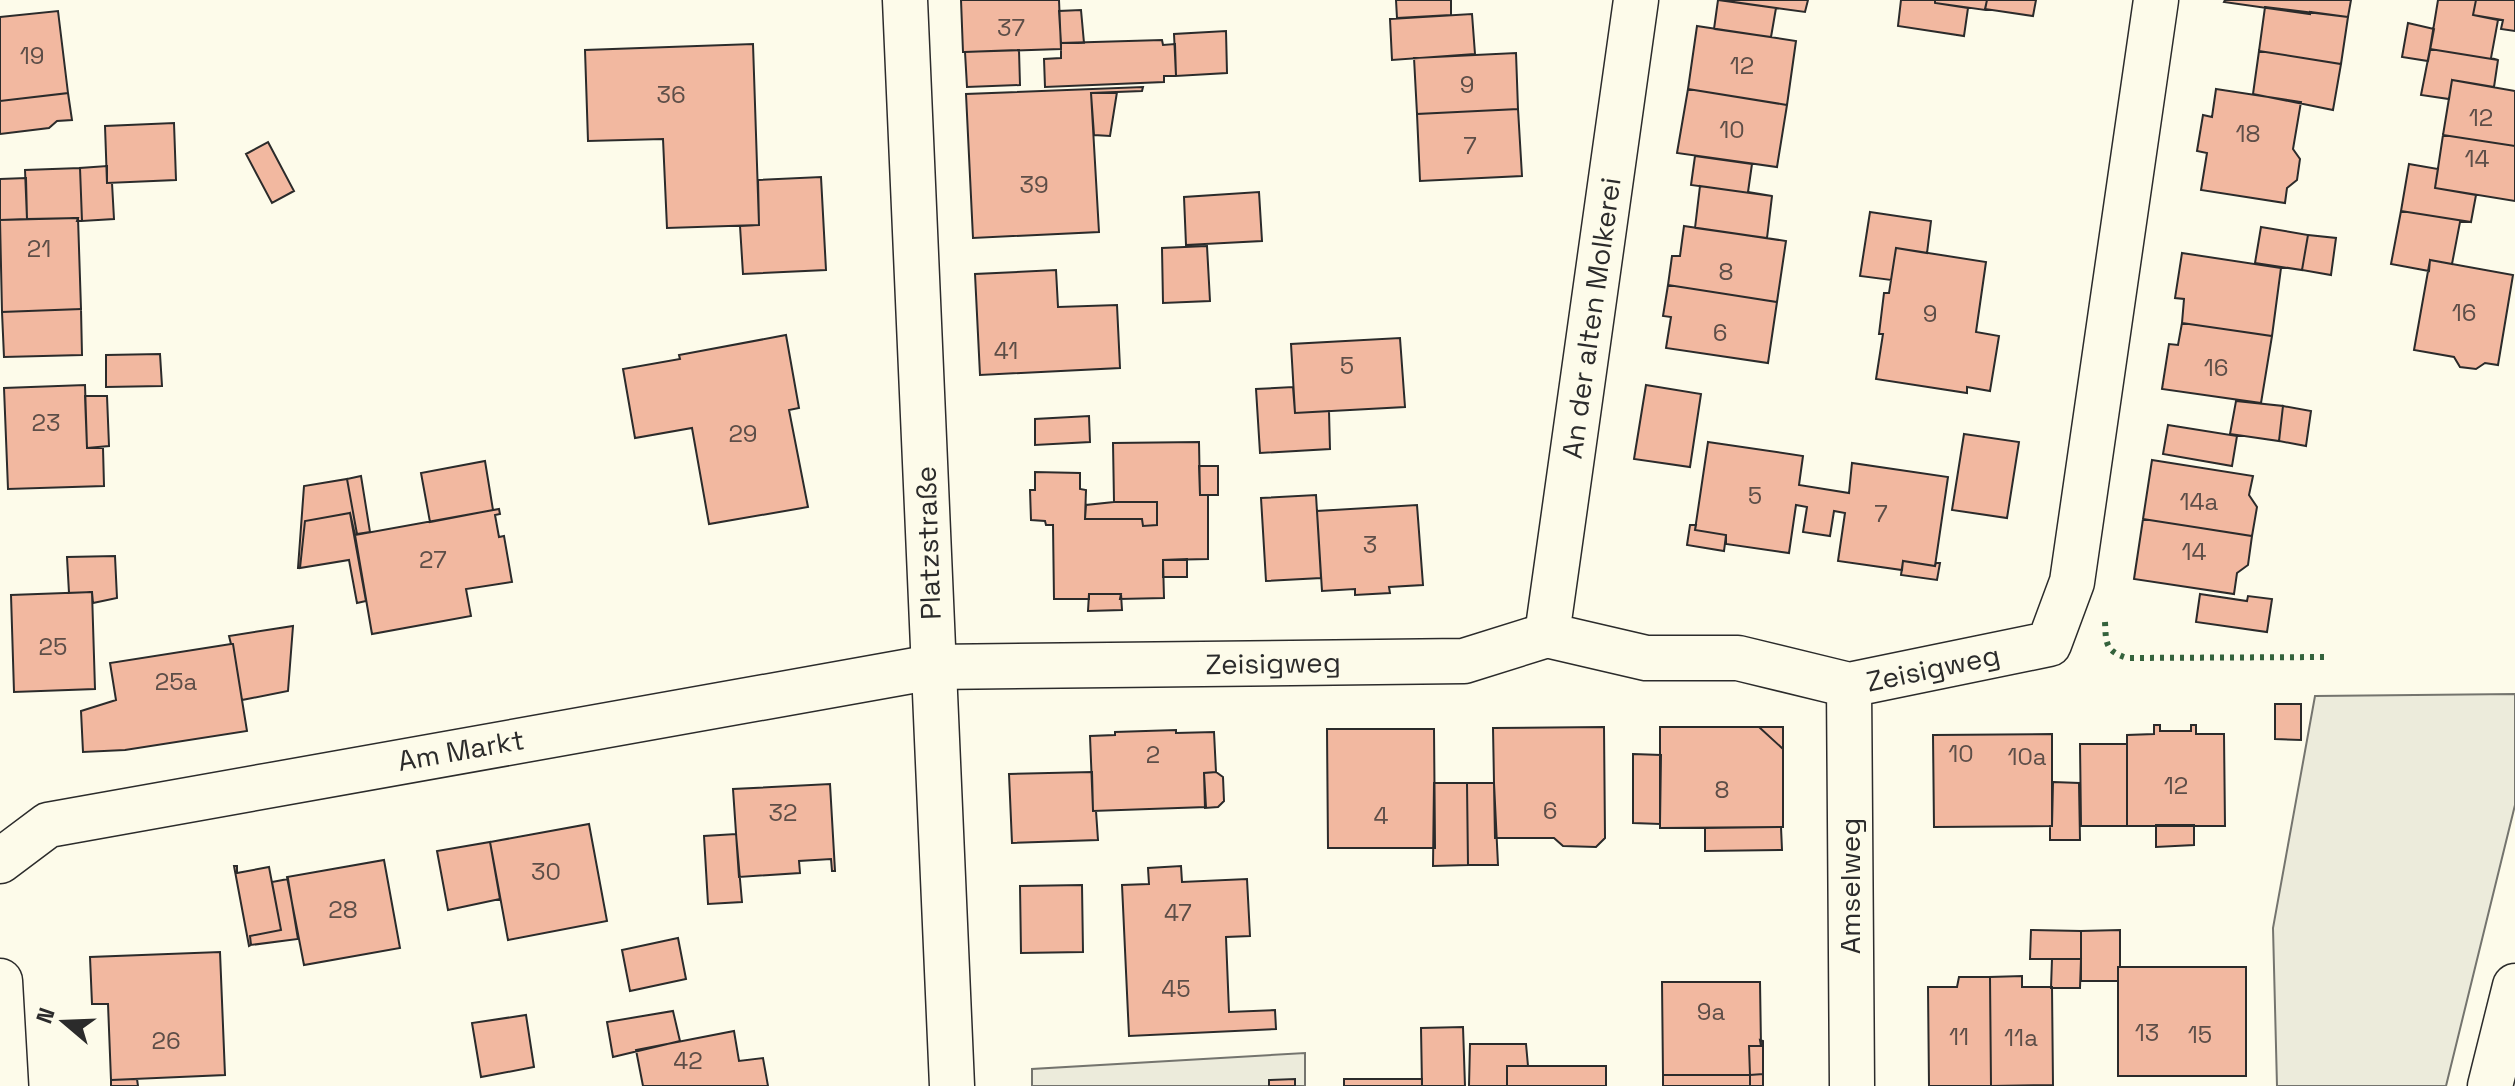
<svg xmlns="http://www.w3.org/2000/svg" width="2515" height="1086" viewBox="0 0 2515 1086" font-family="'Space Grotesk',sans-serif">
  <rect width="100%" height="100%" fill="#fdfbea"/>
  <path fill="#ecebdb" stroke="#74746e" stroke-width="2" d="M2515,694V805L2446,1086H2277L2273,928L2315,696Z
    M1305,1053V1086H1032V1069Z"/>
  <path fill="#f2b8a0" stroke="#2b2b2b" stroke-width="2" d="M961,0H1059L1061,49L963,52Z
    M1396,0H1451V15L1397,18Z
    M1718,0L1776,8L1771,37L1714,29Z
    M1720,0H1808L1805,12Z
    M1901,0H1935V3L1968,8L1964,36L1898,26Z
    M1935,0H1987L1985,10L1935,3Z
    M1987,0H2036L2033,16L1985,9Z
    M2225,0H2351L2348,17L2310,12V14L2224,2Z
    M2438,0H2476L2473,15L2498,20L2491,58L2498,60L2430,49Z
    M2476,0H2515V31L2501,29L2503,20L2473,15Z
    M2265,7L2348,17L2341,64L2259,51Z
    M1081,10L1084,43H1061L1059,11Z
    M58,11L68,93L0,101V17Z
    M1472,14L1475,54L1392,60L1390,19Z
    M2408,23L2434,29L2428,61L2402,57Z
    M1697,26L1796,41L1787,105L1688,89Z
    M1226,31L1227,73L1176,76L1174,34Z
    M1162,40L1163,45L1175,44L1176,76H1164V82L1045,87L1044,59L1061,58V43Z
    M753,44L759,225L667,228L663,139L588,141L585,50Z
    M2430,49L2498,60L2494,87L2452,80L2449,99L2421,95Z
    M1019,50L1020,85L967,87L965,52Z
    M2259,51L2341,64L2333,110L2253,94Z
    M1516,53L1518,109L1417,114L1414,58Z
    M2452,80L2515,91V146L2443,135Z
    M1143,87L1142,91L1091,93L1099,232L973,238L966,94Z
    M1688,89L1787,105L1777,167L1677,153Z
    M2216,89L2301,102L2293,149L2300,159L2297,180L2287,188L2285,203L2201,190L2207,153L2197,151L2203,115L2212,117Z
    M1117,92L1110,136L1094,135L1091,93Z
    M68,93L72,120L57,121L49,128L0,134V101Z
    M1518,109L1522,176L1420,181L1417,114Z
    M174,123L176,180L107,183L105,126Z
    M2443,135L2515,146V201L2435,188Z
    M268,142L294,191L272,203L246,154Z
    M1695,156L1752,164L1748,192L1772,196L1691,185Z
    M2409,164L2438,169L2435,188L2476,195L2471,222L2401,211Z
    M107,166V183H112L114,219L82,221L80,168Z
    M80,168L82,221H77L78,218L27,219L25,170Z
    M821,177L826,270L743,274L740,226L759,225L758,180Z
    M26,178L27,219L0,220V179Z
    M1700,186L1772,196L1767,238L1695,228Z
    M1259,192L1262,241L1186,245L1184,197Z
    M2401,211L2471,222H2460L2452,264L2430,260L2429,271L2391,264Z
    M1870,212L1931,221L1927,253L1896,248L1891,280L1860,276Z
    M78,218L81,309L2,312L0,220Z
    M1684,226L1786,241L1777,302L1668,285L1672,256H1680Z
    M2261,227L2308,235L2302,270L2255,263Z
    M2308,235L2336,238L2331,275L2302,270Z
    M1207,246L1210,301L1163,303L1162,248Z
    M1896,248L1986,262L1976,332L1999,336L1990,391L1967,387V393L1876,379L1883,334H1879L1884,293H1889Z
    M2182,253L2281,268L2272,336L2182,323L2184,299L2175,298Z
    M2430,260L2513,275L2498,365L2485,363L2476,369L2460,367L2454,357L2414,350Z
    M1056,270L1058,307L1117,305L1120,368L980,375L975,274Z
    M1668,285L1777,302L1768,363L1666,348L1671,317L1663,316Z
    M81,309L82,355L4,357L2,312Z
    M2182,323L2272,336L2261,403L2162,389L2169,344L2178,345Z
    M786,335L799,408L789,410L808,507L709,524L692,428L635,438L623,369L680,359L679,355Z
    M1400,338L1405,407L1295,413L1291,344Z
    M160,354L162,386L106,387V355Z
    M85,385L87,448H103L104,486L8,489L4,388Z
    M1646,385L1701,394L1690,467L1634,459Z
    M1293,387L1295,413L1329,411L1330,449L1260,453L1256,389Z
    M85,396H107L109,446L87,448Z
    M2236,401L2283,406L2279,441L2230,434Z
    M2283,406L2311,411L2306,446L2279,441Z
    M1089,416L1090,442L1035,445V419Z
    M2168,425L2237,436L2232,466L2163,454Z
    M1964,434L2019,442L2007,518L1952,510Z
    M1199,442L1200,495H1208V559L1163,560L1164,598L1120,599L1121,594H1089V599H1054L1053,525H1046L1045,521L1031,520L1030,490H1035V472L1080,473V489L1086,490L1085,519H1142L1143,526L1157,525V502H1114L1113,443Z
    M1708,442L1803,456L1799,485L1849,493L1852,463L1948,477L1935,566L1903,561L1902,570L1838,561L1845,513L1834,511L1830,536L1803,532L1807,507L1796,505L1789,553L1726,544V535L1695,530Z
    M2152,460L2253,476L2249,495L2257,507L2252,536L2143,519Z
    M485,461L493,510L430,522L421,473Z
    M1199,466H1218V495H1200Z
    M361,476L370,532L357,534L347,479Z
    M347,479L357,534L355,535L350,513L305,521L300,568H298L304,486Z
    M1316,495L1321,578L1266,581L1261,498Z
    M1114,502H1157V525L1143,526L1142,519H1085L1086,505Z
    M1417,505L1423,585L1389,587L1390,593L1355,595V589L1322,591L1317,511Z
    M499,509L500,514L495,515L499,537L504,536L512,582L466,589L471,616L372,634L355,535Z
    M350,513L366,601L357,603L349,560L300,568L305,521Z
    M2143,519L2252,536L2248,565L2237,573L2234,594L2134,579Z
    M1690,525H1696L1695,530L1726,535L1724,551L1687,545Z
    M115,556L117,598L93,603L92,592L69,593L67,557Z
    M1187,559V577H1163V560Z
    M1903,561L1935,566L1936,563H1940L1937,580L1901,575Z
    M92,592L95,689L14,692L11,595Z
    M1089,594H1121L1122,610L1088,611Z
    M2200,594L2247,601L2248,596L2272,599L2267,632L2196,622Z
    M293,626L288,691L242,700L233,644H231L229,636Z
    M231,644H233L247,731L125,750L83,752L81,711L116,700L110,663Z
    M2275,704H2301V740L2275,739Z
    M2154,725H2160V731H2191V725H2196V734H2224L2225,826H2127V735L2154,734Z
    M1604,727L1605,838L1596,847L1563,846L1554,838H1495L1493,728Z
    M1660,727H1759L1783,749V827L1660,828Z
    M1759,727H1783V749Z
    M1327,729H1434L1435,848H1328Z
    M1176,730V733L1214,732L1216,772L1204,773L1206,807L1093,811L1090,736L1115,735V732Z
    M2052,734V826L1934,827L1933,735Z
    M2080,744H2127V826H2081Z
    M1633,754L1661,755L1660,824L1633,823Z
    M1092,772L1093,811H1096L1098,840L1012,843L1009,774Z
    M1216,772L1223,777L1224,801L1218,807L1205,808L1204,773Z
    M2053,782L2079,783L2080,840H2050V826H2052Z
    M1434,783H1467L1468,865L1433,866Z
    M1467,783H1494L1498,865H1468Z
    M830,784L835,871H832L831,859L799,861L800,873L739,877L733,789Z
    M589,824L607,921L508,940L490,842Z
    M2156,825H2194V845L2156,847Z
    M1781,827L1782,850L1705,851V828Z
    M736,834L742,902L708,904L704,836Z
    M490,842L500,899L448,910L437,851Z
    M384,860L400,948L304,965L287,877Z
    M234,866H237V873L269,867L281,930L250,936L251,945L249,946Z
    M1181,866L1182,882L1247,879L1250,936L1226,937L1229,1012L1275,1010L1276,1029L1129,1036L1122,885L1149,884L1148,868Z
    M288,879L298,939L251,945L250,936L281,930L272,882Z
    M1082,885L1083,952L1021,953L1020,886Z
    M2031,930L2081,931V959H2030Z
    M2120,930V967H2118V981H2081V931Z
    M678,938L686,979L630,991L622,950Z
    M220,952L225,1075L111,1080L108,1004H92L90,957Z
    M2052,959H2081L2080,988H2051Z
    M2118,967H2246V1076H2118Z
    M2022,976V987H2052L2053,1085L1991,1086L1990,977Z
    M1959,977H1990L1991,1086H1929L1928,987H1957Z
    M1662,982H1760L1761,1046H1749L1750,1075H1663Z
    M673,1011L680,1041L613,1057L607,1022Z
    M526,1015L534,1067L481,1077L472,1023Z
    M1463,1027L1465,1086H1422L1421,1028Z
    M734,1031L739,1061L763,1058L768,1086H643L636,1050Z
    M1760,1040L1763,1041V1074L1750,1075L1749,1046H1761Z
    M1470,1044H1526L1528,1066H1507V1086H1469Z
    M1507,1066H1606V1086H1507Z
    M1763,1074V1086H1750V1075Z
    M1663,1075H1750V1086H1663Z
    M137,1079L138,1086H111V1080Z
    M1295,1079V1086H1269V1080Z
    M1344,1079H1422V1086H1344Z"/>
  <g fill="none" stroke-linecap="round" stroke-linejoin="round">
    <g stroke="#2b2b2b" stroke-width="47">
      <path id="street" d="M1547,635L1636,0
        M1849,685L1852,1086
        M0,861L48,825L933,667L1464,661L1547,635L1646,658H1738L1849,685L2049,644L2072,582L2156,0
        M0,981L6,1086
        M2490,1086L2515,986"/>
    </g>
    <g stroke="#2b2b2b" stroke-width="47">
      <path id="secondary" d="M905,0L952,1086"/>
    </g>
    <use href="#street" stroke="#fdfbea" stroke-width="44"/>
    <use href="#secondary" stroke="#fdfbea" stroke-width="44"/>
    <path stroke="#34623c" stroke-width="6" stroke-dasharray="4 6" stroke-linecap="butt" d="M2105,622C2106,643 2105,651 2127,658L2325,657"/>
  </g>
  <g text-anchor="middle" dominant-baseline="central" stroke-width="6" stroke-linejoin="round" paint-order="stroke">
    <g font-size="24" fill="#5d4e48">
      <text x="1011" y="27">37</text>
      <text x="32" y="55">19</text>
      <text x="1742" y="65">12</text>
      <text x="1467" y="84">9</text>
      <text x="671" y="94">36</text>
      <text x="2481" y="117">12</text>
      <text x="1732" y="129">10</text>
      <text x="2248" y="133">18</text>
      <text x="1470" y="145">7</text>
      <text x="2477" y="158">14</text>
      <text x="1034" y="184">39</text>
      <text x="39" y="248">21</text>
      <text x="1726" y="271">8</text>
      <text x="2464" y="312">16</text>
      <text x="1930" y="313">9</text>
      <text x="1720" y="332">6</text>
      <text x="1006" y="350">41</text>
      <text x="1347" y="365">5</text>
      <text x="2216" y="367">16</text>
      <text x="46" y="422">23</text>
      <text x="743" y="433">29</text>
      <text x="1755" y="495">5</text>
      <text x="2199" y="501">14a</text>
      <text x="1881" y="513">7</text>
      <text x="1370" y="544">3</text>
      <text x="2194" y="551">14</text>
      <text x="433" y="559">27</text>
      <text x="53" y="646">25</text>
      <text x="176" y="681">25a</text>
      <text x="1961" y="753">10</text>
      <text x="1153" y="754">2</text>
      <text x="2027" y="756">10a</text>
      <text x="2176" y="785">12</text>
      <text x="1722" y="789">8</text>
      <text x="1550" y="810">6</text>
      <text x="783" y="812">32</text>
      <text x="1381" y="815">4</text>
      <text x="546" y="871">30</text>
      <text x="343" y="909">28</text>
      <text x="1178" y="912">47</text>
      <text x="1176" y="988">45</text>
      <text x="1711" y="1011">9a</text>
      <text x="2147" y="1032">13</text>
      <text x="2200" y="1034">15</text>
      <text x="1959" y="1036">11</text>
      <text x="2021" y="1037">11a</text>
      <text x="166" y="1040">26</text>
      <text x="688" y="1060">42</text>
    </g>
    <g font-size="28" fill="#2b2b2b" stroke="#fdfbea">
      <text transform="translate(1591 318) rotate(-82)">An der alten Molkerei</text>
      <text transform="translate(928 543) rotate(-92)">Platzstraße</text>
      <text transform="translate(1273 663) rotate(-1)">Zeisigweg</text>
      <text transform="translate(1933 668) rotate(-12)">Zeisigweg</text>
      <text transform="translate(461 750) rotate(-10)">Am Markt</text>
      <text transform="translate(1850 886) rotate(-90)">Amselweg</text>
    </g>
  </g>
  <g transform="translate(64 1022) rotate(289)" stroke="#fdfbea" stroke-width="6" paint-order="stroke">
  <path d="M0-6L14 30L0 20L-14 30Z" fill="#2b2b2b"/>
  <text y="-12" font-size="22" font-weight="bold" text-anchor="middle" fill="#2b2b2b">N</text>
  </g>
</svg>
